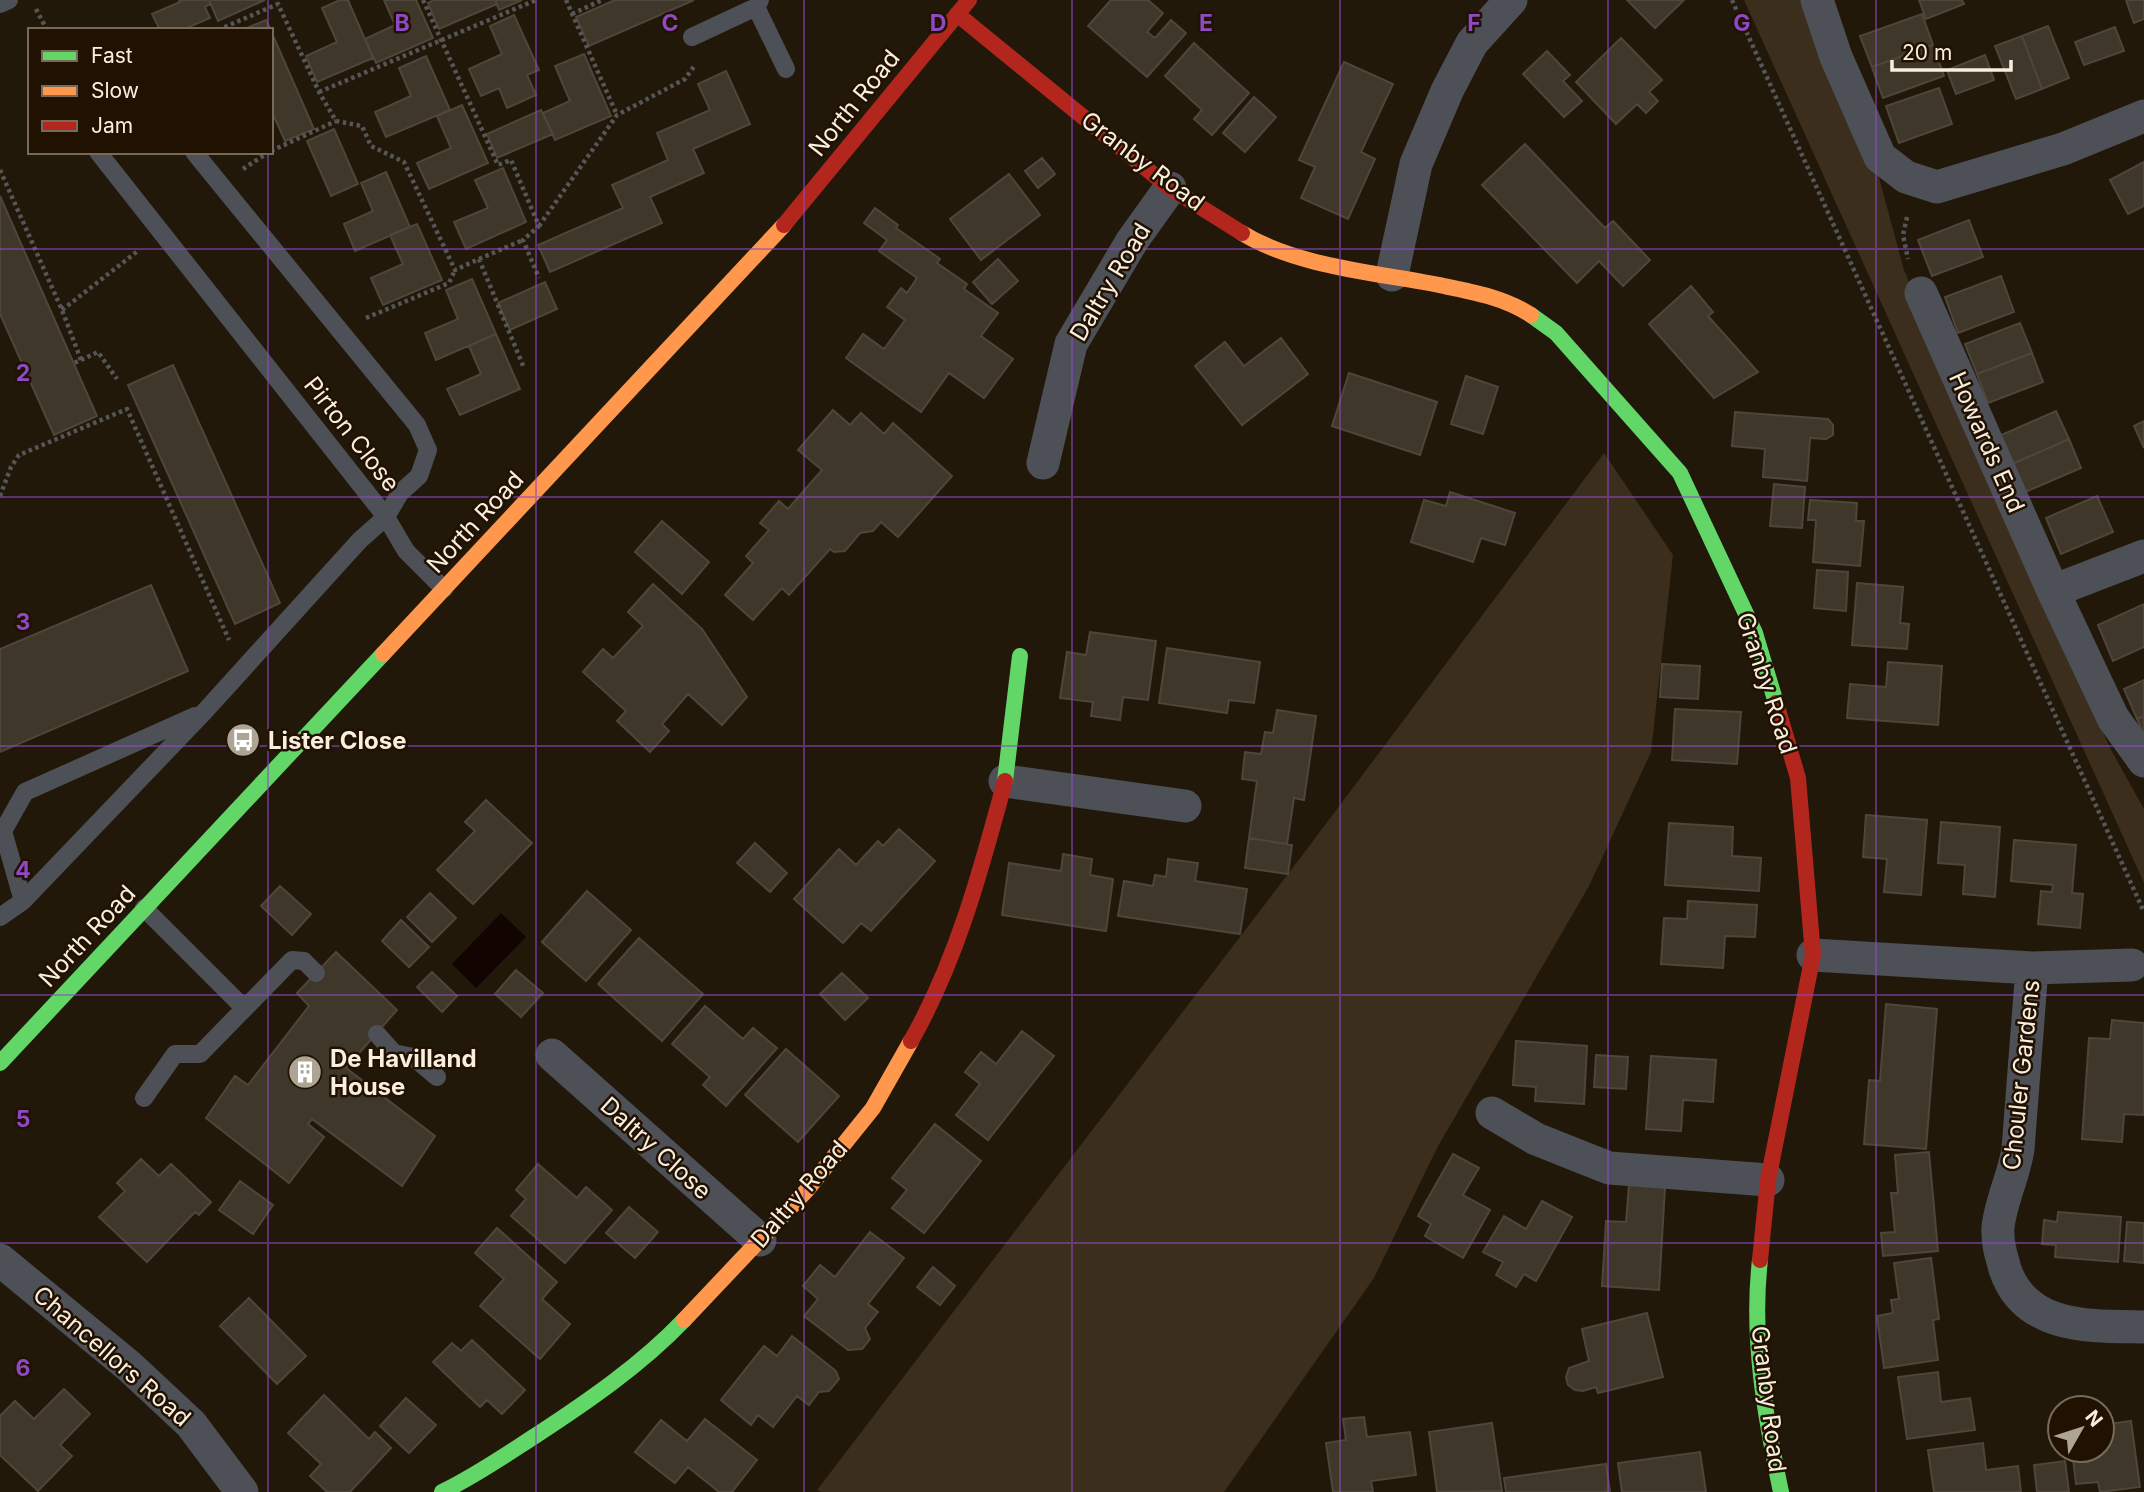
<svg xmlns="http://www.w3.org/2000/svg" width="2144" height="1492" viewBox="0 0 2144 1492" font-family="Inter,sans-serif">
  <rect width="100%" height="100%" fill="#21180a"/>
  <path fill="#3b2e1c" d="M1744,0H1804L1878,174L1904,270L2110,748L2144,809V883Z
    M1604,453L1673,555L1651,752L1589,886L1437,1148L1374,1278L1224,1492H821L817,1490L1298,861Z"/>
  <path fill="#120401" d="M501,913L526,937L476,988L452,964Z"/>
  <path fill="#3f372a" stroke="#4e463a" stroke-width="2" d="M179,0H209L210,4L205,7L210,18L182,30H160L152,14L180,2Z
    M209,0H265L218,21Z
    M340,0H348L373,58L317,82L306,56L337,42L322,8Z
    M384,0H416L433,38L376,63L365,39L395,25Z
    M434,0H495L497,4L439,29L428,3Z
    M495,0H522L499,10Z
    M615,0H694L589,46L576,17Z
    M1111,0H1148L1163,13L1147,32L1155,38L1171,20L1186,33L1147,77L1088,26Z
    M1627,0H1684L1655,28Z
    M1919,0H1962L1964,4L1926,19Z
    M2126,0H2144V19L2134,23Z
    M1922,14L1933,45L1872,67L1860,36Z
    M514,15L539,70L527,75L536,95L507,108L499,88L481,96L469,69L502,54L490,26Z
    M266,20L271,30H242Z
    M2048,26L2069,78L2042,89L2022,36Z
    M2115,27L2124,51L2084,65L2075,42Z
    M271,31L314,129L285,141L271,110Z
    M2022,36L2042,89L2016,99L1995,46Z
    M1621,38L1662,80L1649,92L1658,101L1646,113L1637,104L1616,124L1576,82Z
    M1194,43L1249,93L1212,135L1194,119L1202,110L1165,76Z
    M1933,45L1944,76L1883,98L1872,67Z
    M1547,51L1570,75L1563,81L1582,101L1564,117L1523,74Z
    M584,54L611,116L555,140L543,113L570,101L555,66Z
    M1985,55L1994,80L1956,94L1947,70Z
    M426,56L450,110L386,137L375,112L411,96L399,68Z
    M1344,62L1393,84L1361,152L1375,159L1348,219L1301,198L1315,167L1299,160Z
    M726,71L750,124L693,149L704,173L650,197L662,223L550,272L538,245L623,208L612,185L668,160L657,133L710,110L698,84Z
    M1939,88L1952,124L1899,143L1886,106Z
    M1254,97L1276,117L1245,152L1223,133Z
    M462,105L488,163L429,189L417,163L451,148L437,116Z
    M541,110L553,134L497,158L487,134Z
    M334,129L358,184L331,196L307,141Z
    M1525,144L1605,228L1613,221L1650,260L1623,286L1599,261L1577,283L1482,185Z
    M1042,158L1055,174L1038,188L1025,171Z
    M2144,162V206L2128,214L2110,180Z
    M503,168L526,222L466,249L454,222L488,208L475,180Z
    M386,172L410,227L355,251L344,224L373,211L361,183Z
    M1009,174L1040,215L981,260L950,219Z
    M0,196L97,416L54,435L0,314Z
    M875,208L898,225L896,228L940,259L937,263L967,284L964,289L998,313L981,336L1013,359L984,398L949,373L921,412L846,358L863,334L884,349L905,320L887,307L901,288L907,293L917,278L879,251L887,240L864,223Z
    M1969,220L1983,257L1932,276L1918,240Z
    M417,224L442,280L383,305L371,278L403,264L390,235Z
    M998,259L1018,281L992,304L973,282Z
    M2001,276L2014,312L1958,333L1945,297Z
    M472,279L496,334L436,360L425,333L458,319L446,290Z
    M545,282L557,309L510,330L498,303Z
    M1691,286L1713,312L1708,316L1758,372L1714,398L1649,324Z
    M2020,323L2032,353L1977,374L1965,344Z
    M496,334L520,389L460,415L447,389L481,374L469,346Z
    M1281,338L1308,374L1242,425L1195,366L1225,342L1244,366Z
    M2032,353L2043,382L1988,403L1977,374Z
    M173,365L280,603L235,624L128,385Z
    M1349,373L1437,402L1420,455L1332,426Z
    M1466,376L1498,387L1483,434L1451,424Z
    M833,410L850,425L861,413L884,434L893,423L952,476L898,537L881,522L873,531L860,533L845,551L834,552L830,549L789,595L782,588L753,620L725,595L753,563L746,556L769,530L760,523L779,501L788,509L822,470L798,450Z
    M2056,411L2069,439L2010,465L1997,437Z
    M1735,412L1828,419L1833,425V435L1826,439L1810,438L1807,481L1763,477L1765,449L1732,446Z
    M2144,421V448L2134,426Z
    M2069,439L2081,468L2023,493L2010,465Z
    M1774,484L1805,487L1802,528L1770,526Z
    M1450,492L1515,513L1505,545L1481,538L1473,562L1411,542L1424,500L1446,506Z
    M2097,496L2113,532L2061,554L2046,518Z
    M1810,500L1857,503L1856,521H1864L1860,566L1813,562L1816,520H1808Z
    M662,521L709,562L682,594L635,552Z
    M1817,570L1848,572L1846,611L1814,608Z
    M1857,583L1903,587L1900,623L1909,624L1907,649L1852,645Z
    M653,584L702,629L747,697L722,725L688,694L662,724L669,731L650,752L617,721L626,711L583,672L603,649L613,658L643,626L628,612Z
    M151,585L188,671L0,752V649Z
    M2144,604V647L2113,661L2098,625Z
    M1090,632L1156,641L1148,700L1123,697L1120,720L1091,716L1093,702L1060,698L1067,652L1086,655Z
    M1167,648L1260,662L1254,703L1229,700L1227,713L1159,703Z
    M1888,662L1942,666L1938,725L1847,718L1850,684L1886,687Z
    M1662,664L1700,666L1698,699L1660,697Z
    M2144,680V716L2137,719L2124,689Z
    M1675,709L1741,712L1737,764L1672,760Z
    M1277,710L1316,716L1304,800L1294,798L1287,844L1249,838L1257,781L1242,779L1245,752L1261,754L1265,732L1273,733Z
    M2144,716V736L2137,719Z
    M486,800L532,843L473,904L437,870L475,831L465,822Z
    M1866,815L1927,820L1921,895L1884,892L1887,859L1863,857Z
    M1941,822L2000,827L1995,897L1963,894L1965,865L1938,863Z
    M1669,823L1733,827L1732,856L1761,858L1759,891L1665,885Z
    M899,829L935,861L871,931L861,923L843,943L794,899L839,849L856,865L878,841L883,846Z
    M1249,838L1292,845L1288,874L1245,868Z
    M2014,840L2076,845L2072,893L2083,894L2080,928L2038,924L2041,891L2052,892L2053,885L2011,881Z
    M755,843L787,873L770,892L737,863Z
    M1063,854L1092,859L1090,875L1113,879L1106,931L1002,915L1009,863L1061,871Z
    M1168,859L1198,863L1195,881L1247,889L1240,934L1118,916L1124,881L1153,886L1155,875L1166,877Z
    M280,886L311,914L292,935L261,906Z
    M587,891L631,930L586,981L542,942Z
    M430,893L456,918L432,942L407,917Z
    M1688,901L1757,905L1755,937L1725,936L1723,968L1661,964L1664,918L1687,919Z
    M401,920L429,947L409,967L382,941Z
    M639,938L703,994L662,1041L598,984Z
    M336,952L397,1010L346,1068L435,1136L402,1186L312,1119L308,1124L324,1137L289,1183L206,1118L235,1076L248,1085L309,1006L297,993Z
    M516,970L543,993L521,1017L495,994Z
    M432,972L457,996L442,1012L417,987Z
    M842,973L868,998L845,1020L820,994Z
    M1886,1004L1937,1009L1926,1149L1864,1144L1869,1080L1880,1081Z
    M705,1006L743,1039L753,1028L777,1048L726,1106L703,1085L710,1077L672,1044Z
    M2112,1020L2144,1023V1115L2124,1114L2122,1142L2082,1139L2089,1038L2110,1039Z
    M1022,1031L1054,1056L988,1140L956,1115L980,1084L965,1072L981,1052L996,1064Z
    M1516,1041L1587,1046L1584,1104L1535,1101L1536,1087L1513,1085Z
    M786,1049L839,1096L798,1142L745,1095Z
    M1596,1055L1628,1057L1626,1089L1594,1087Z
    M1651,1056L1716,1060L1713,1102L1683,1100L1681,1131L1646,1129Z
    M935,1124L981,1161L924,1233L892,1208L907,1190L892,1178Z
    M1929,1152L1938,1251L1883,1256L1881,1233L1895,1232L1891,1193H1898L1895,1155Z
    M1453,1154L1479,1168L1463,1195L1490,1210L1463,1258L1425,1236L1431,1224L1418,1216Z
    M141,1159L159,1176L171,1164L211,1202L199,1215L195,1212L147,1262L99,1217L125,1191L117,1183Z
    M538,1164L577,1198L586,1187L612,1210L565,1263L511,1216L526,1199L516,1190Z
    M240,1181L273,1205L253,1234L219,1210Z
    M1629,1185L1665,1187L1659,1290L1602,1286L1606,1221L1626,1222Z
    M1542,1201L1572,1217L1536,1281L1524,1274L1516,1287L1496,1275L1503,1262L1483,1252L1504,1216L1526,1229Z
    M629,1207L658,1232L635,1258L606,1233Z
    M2058,1212L2121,1217L2118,1262L2055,1257L2056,1245L2042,1244L2044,1220L2057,1222Z
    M2127,1222L2144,1223V1263L2124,1261Z
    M497,1228L557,1282L542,1299L570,1324L540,1359L480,1306L504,1279L475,1253Z
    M870,1232L904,1258L868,1304L878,1312L865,1328L870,1339L862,1349L848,1350L804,1316L818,1299L803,1286L820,1265L835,1277Z
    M1931,1258L1939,1319L1933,1320L1938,1360L1884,1368L1877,1316L1893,1313L1891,1300L1899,1299L1894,1263Z
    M933,1267L955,1286L940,1305L917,1287Z
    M249,1298L306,1356L277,1384L220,1326Z
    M1647,1313L1663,1377L1598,1393L1596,1387L1583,1391L1575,1390L1568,1385L1566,1377L1569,1368L1589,1361L1582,1329Z
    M792,1336L836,1371L839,1379L829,1391L819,1392L809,1405L797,1396L773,1427L758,1415L751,1425L721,1400L764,1346L777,1356Z
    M472,1340L525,1390L502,1414L487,1400L480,1407L433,1362L452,1343L461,1351Z
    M1938,1372L1941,1402L1970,1398L1975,1430L1907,1439L1898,1377Z
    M64,1389L90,1414L60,1445L72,1456L38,1491L0,1455V1416L15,1401L34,1419Z
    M324,1395L369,1439L375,1432L391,1448L350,1492H327L310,1476L321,1464L288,1433Z
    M406,1398L436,1425L409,1453L380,1426Z
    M1364,1417L1367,1437L1410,1432L1416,1475L1371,1481L1373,1492H1333L1326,1443L1346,1440L1343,1419Z
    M705,1419L757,1460L732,1492H719L688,1467L675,1483L635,1452L661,1420L687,1441Z
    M2131,1421L2140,1487L2100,1492L2098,1482L2076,1484L2072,1450H2102V1425Z
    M1492,1423L1502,1491L1437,1492L1429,1432Z
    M1983,1443L1986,1470L2018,1466L2021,1492H1934L1928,1450Z
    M1700,1452L1706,1492H1622L1618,1463Z
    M2065,1461L2069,1492H2037L2034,1465Z
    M1606,1464L1610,1492H1506L1504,1478Z"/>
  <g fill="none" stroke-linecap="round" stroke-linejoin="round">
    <path stroke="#575657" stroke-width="4.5" stroke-dasharray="3.5 3.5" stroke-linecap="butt" d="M423,0L498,165L511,160L539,226L523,240L539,278
      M566,0L617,115
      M1732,0L2144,912
      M36,9L47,30
      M572,14L602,0
      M218,30L278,4L319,92L336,121L362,126L371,146L404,162L455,270L479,259L524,368
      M319,92L536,0
      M271,151L336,121
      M243,169L269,152
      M0,170L62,310L81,360L74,363
      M1907,217L1903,235L1908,259
      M539,226L617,115L685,79L695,65
      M479,259L523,240
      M62,310L139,250
      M366,318L449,283L455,270
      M81,360L98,352L117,379
      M0,496L11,467L19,455L127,409L229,640"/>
    <path stroke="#4d5056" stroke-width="18" d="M760,0L756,7L786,69
      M0,4L9,0
      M692,37L756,7
      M98,152L386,517L400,493L419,476L428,450L417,425L194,152
      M23,901L3,831L25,792L195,716
      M144,908L244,1008
      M0,917L23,901L205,711L360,540L386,517L406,551L444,589
      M377,1034L394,1053L413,1057L437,1077
      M144,1098L175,1054H200L292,960L304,961L316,973"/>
    <path stroke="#4d5056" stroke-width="33" d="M1817,0L1836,57L1880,157L1906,177L1937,187L2063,149L2144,116
      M1392,275L1416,164L1447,91L1472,43L1511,0
      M1921,293L2053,591L2113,718L2144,761
      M1043,463L1071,344L1132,241L1170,188
      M2053,591L2144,556
      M1005,781L1185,806
      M1813,955L2032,968L2132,965
      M2032,968L2018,1149C2014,1176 2001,1200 1998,1227C1997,1242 2001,1255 2005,1269C2025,1330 2092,1326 2144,1327
      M552,1055L760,1240
      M1492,1113L1536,1139L1609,1168L1768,1180
      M0,1260L130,1367L191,1424L242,1492"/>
    <path stroke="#63d668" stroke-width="16" d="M1531,315L1556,333L1680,473L1755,633L1776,703
      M1005,781L1020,656
      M0,1063L383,654
      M1760,1260C1751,1338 1765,1416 1781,1492
      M442,1492C475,1476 504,1456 535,1436C587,1402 641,1365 684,1320"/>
    <path stroke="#ff974d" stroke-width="16" d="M1242,233C1297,267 1380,273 1444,286C1474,292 1505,298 1531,315
      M383,654L784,225
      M684,1320L807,1190L873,1108L911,1041"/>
    <path stroke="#b3261e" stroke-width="16" d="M957,14L1170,188L1242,233
      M784,225L969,0
      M911,1041C957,960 981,870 1005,781
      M1760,1260L1768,1180L1813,955L1798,778L1776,703"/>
  </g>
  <path fill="none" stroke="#8e49c4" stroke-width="2" stroke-opacity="0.55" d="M268,0V30M536,0V1492M804,0V1492M1072,0V1492M1340,0V1492M1608,0V1492M1876,0V1492M268,152V1492M0,249H2144M0,497H2144M0,746H2144M0,995H2144M0,1243H2144"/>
  <defs>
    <g id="bus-disc" transform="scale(1.75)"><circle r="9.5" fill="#aea494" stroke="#211100"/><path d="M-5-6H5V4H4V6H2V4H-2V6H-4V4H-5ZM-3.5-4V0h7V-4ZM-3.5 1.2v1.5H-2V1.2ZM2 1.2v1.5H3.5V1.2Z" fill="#fff"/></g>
    <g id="building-disc" transform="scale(1.75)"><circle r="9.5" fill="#aea494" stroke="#211100"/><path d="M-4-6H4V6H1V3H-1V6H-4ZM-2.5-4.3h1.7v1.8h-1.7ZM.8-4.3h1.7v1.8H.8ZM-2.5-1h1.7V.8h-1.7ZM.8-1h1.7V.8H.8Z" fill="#fff"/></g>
  </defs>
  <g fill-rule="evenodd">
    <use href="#bus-disc" x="243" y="740"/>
    <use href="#building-disc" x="305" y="1072"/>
  </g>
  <g text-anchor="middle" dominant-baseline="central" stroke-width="5" stroke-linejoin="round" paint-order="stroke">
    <g font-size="24" fill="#faefdf" stroke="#211100">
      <text transform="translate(854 103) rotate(-51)">North Road</text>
      <text transform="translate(1143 161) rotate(37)">Granby Road</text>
      <text transform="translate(1110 282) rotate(-59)">Daltry Road</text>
      <text transform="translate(352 434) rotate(52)">Pirton Close</text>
      <text transform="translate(1987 442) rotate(66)">Howards End</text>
      <text transform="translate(475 522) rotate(-47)">North Road</text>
      <text transform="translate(1767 683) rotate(72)">Granby Road</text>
      <text transform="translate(87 936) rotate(-47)">North Road</text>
      <text transform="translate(2021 1075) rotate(-84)">Chouler Gardens</text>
      <text transform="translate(656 1148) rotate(42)">Daltry Close</text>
      <text transform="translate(799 1194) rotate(-49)">Daltry Road</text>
      <text transform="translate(112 1356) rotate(41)">Chancellors Road</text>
      <text transform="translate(1769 1399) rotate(83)">Granby Road</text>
    </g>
    <g font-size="24" font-weight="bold" fill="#faefdf" stroke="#211100" text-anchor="start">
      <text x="268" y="740">Lister Close</text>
      <text x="330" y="1058">De Havilland<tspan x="330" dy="28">House</tspan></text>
    </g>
  </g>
  <g font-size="23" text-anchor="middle" font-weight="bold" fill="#8e49c4" stroke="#211100" stroke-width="5" stroke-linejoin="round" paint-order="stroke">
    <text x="402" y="31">B</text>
    <text x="670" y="31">C</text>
    <text x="938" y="31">D</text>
    <text x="1206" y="31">E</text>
    <text x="1474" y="31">F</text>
    <text x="1742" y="31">G</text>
    <text x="23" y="381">2</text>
    <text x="23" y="630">3</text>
    <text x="23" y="878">4</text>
    <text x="23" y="1127">5</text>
    <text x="23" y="1376">6</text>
  </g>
  <rect x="28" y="28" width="245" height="126" fill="#211100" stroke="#786a59" stroke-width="2"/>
  <rect x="42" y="51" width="35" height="10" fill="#63d668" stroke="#786a59" stroke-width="2"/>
  <text x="91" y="63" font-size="21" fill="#faefdf">Fast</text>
  <rect x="42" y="86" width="35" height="10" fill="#ff974d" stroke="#786a59" stroke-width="2"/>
  <text x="91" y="98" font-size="21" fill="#faefdf">Slow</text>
  <rect x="42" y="121" width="35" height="10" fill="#b3261e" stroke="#786a59" stroke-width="2"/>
  <text x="91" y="133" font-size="21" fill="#faefdf">Jam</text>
  <g transform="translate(2081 1429) rotate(51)"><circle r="33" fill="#211100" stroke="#786a59" stroke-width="2"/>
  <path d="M0-5L12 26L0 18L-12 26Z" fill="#aea494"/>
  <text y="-10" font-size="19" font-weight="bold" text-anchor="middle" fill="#faefdf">N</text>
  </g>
  <path d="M1892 60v10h119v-10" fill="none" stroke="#faefdf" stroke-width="3.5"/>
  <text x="1902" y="60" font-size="21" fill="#faefdf" stroke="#211100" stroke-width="5" paint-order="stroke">20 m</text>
</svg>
